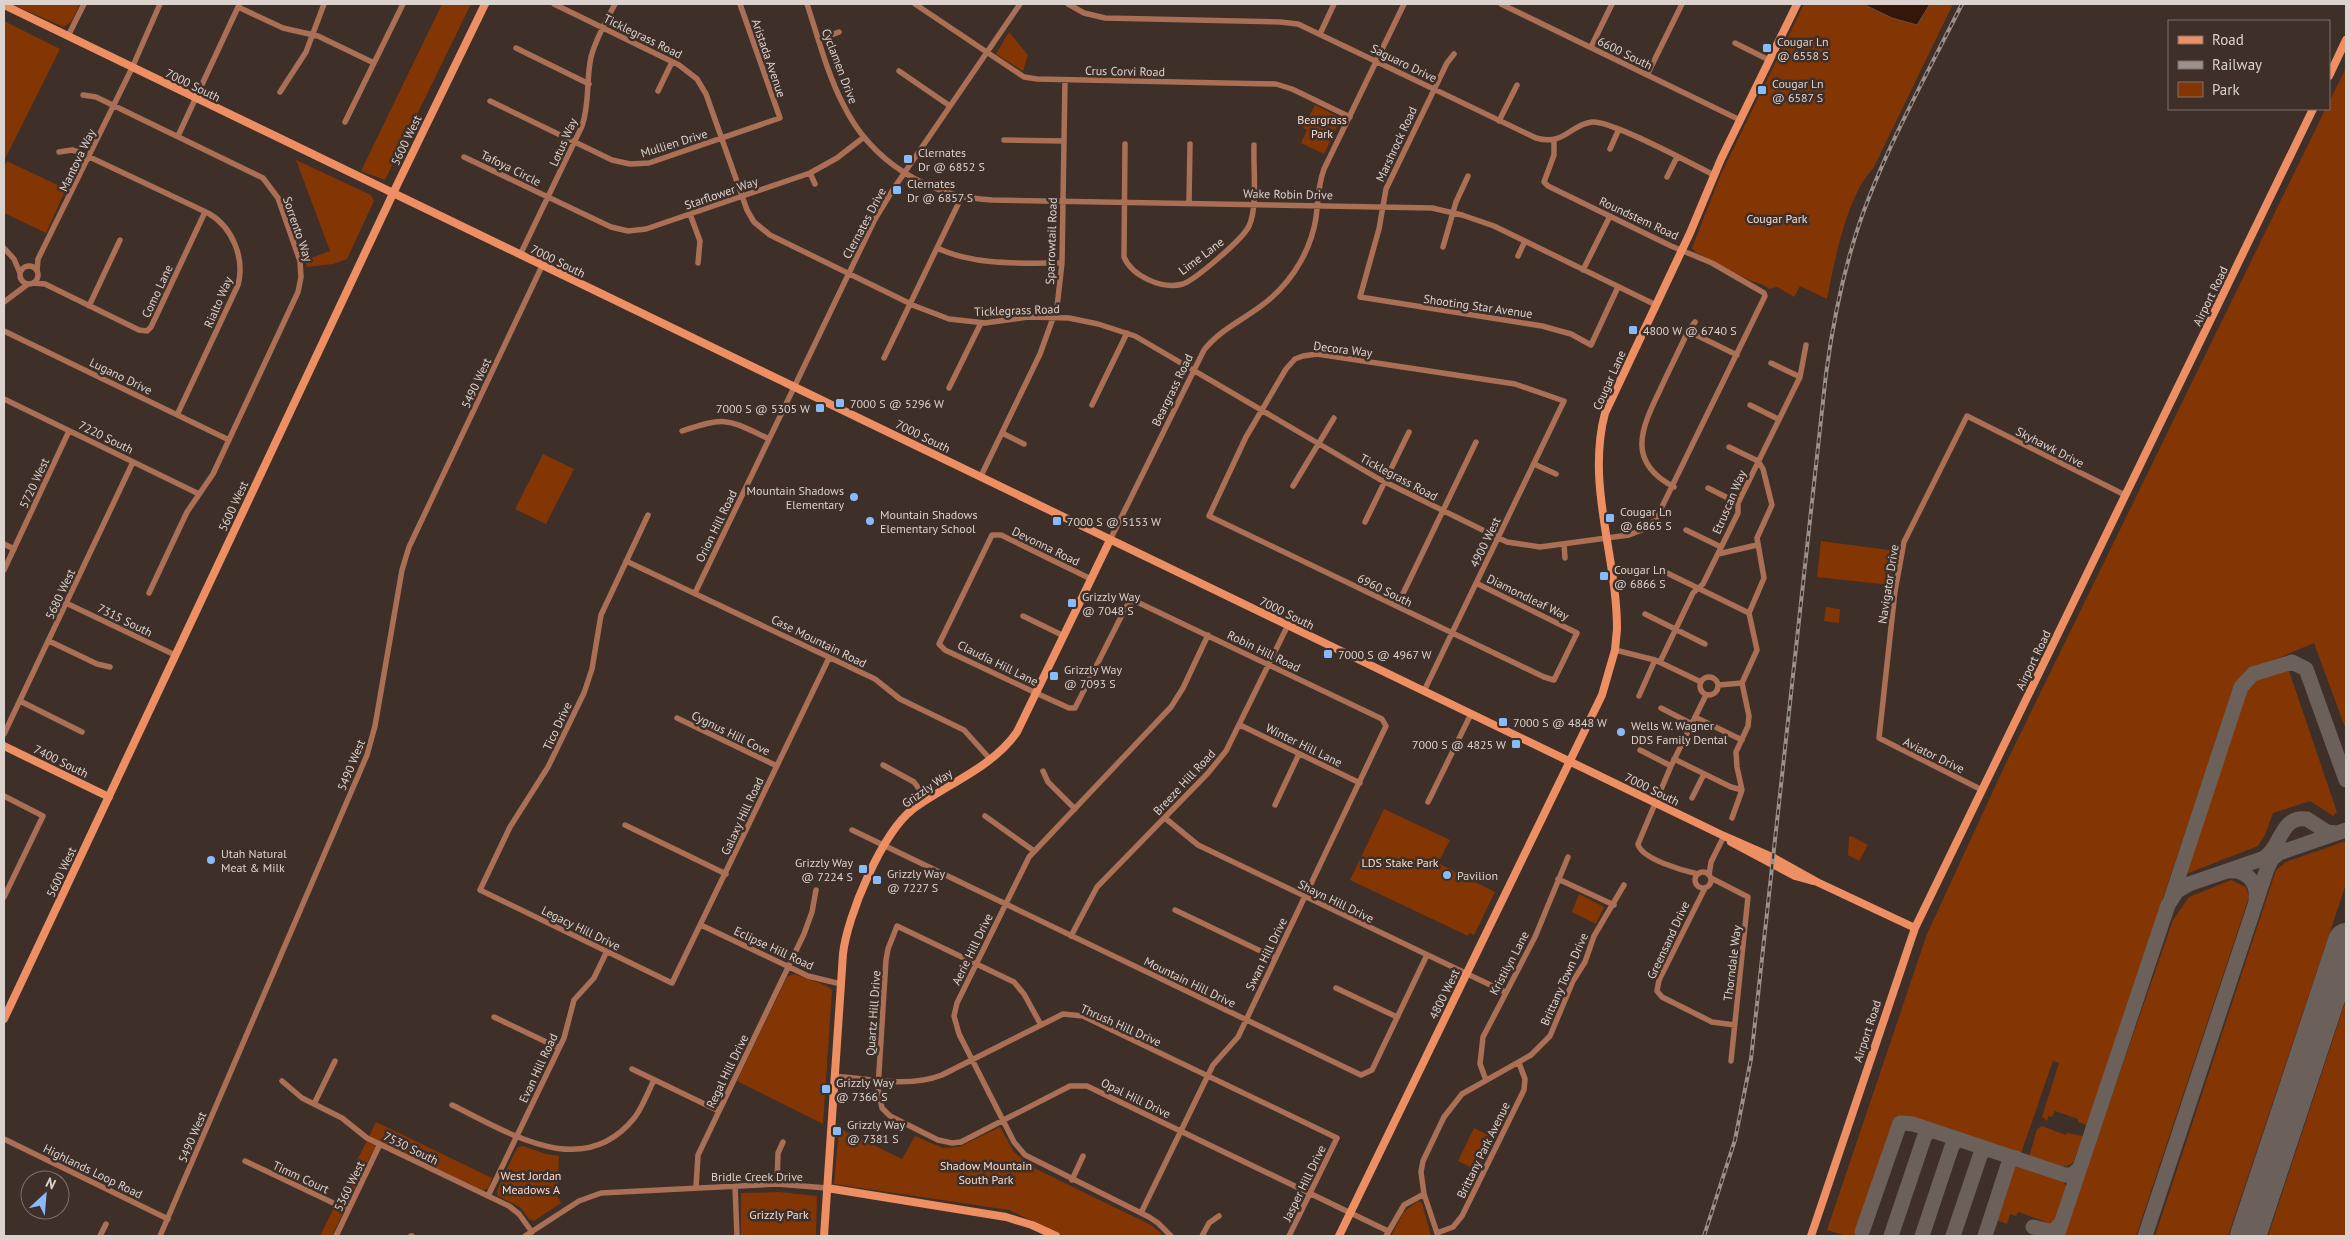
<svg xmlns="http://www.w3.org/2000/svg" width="2350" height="1240" viewBox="0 0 2350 1240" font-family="'PT Sans',sans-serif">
  <rect width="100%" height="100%" fill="#3e2f29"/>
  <path fill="#843504" d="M11,4H80L71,22L64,27Z
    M442,4H471L385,180L361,171Z
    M1804,4H1953L1873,169C1847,194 1834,264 1827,299L1800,286L1794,297L1777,287L1769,289C1763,283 1755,283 1747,279C1730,271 1712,261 1695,252L1692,248L1721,174Z
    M4,21L60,49L4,161Z
    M1009,32L1028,55L1023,71L996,54Z
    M2346,68V730L2314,643L2245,672L2234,686L2087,1125L2078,1122V1119L2055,1111L2052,1117L2048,1116L2047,1121L2042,1117L2059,1063L2053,1061L2021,1153L2015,1155L1896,1115L1854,1236H1846L1827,1230L1927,934L2006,763L2322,116L2325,109H2329V102Z
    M1315,105L1341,118L1324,154L1301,143L1307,130L1303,128Z
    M296,160L371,195L374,201L347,259L333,264L307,267L305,260L330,251Z
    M7,161L66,189L46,233L4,213V167Z
    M543,454L574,469L546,524L515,509Z
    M1821,541L1896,551L1890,585L1817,577Z
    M1826,607L1840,609L1839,623L1824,621Z
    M2288,668L2337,812L2333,816L2310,801L2273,813L2265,835L2258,846L2181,876L2247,689L2256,679Z
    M1384,809L1450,840L1438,863L1495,892L1474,935L1469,933L1468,936L1350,880Z
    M1851,836L1868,845L1859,861L1848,855L1849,837Z
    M2346,841V884L2228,1236H2155L2276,870L2286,862Z
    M2231,880L2246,887L2249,897L2136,1236H2063L2173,920L2189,897Z
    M1579,894L1604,907L1596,924L1572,912Z
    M794,974C802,977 829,985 832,990L823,1124L737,1081L787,977Z
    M2346,1000V1236H2268Z
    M376,1122L492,1178L488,1189L482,1190L391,1146C380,1145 376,1148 370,1157L332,1236H320Z
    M2042,1126L2066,1135L2067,1133L2083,1136L2073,1163C2060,1171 2040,1168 2029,1157L2037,1129Z
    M1000,1127L1014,1152L1030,1166L1151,1225L1162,1234L1160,1236H1064L1009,1210L834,1184L839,1128L902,1159L915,1136L943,1148L959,1147Z
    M1474,1128L1494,1138L1478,1171L1458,1161Z
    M523,1146L546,1154L559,1156L557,1195L561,1203L534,1221L529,1219L520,1207L498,1196L497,1191L515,1152L518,1147Z
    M2019,1164C2034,1169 2063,1171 2067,1189L2053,1228L2046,1227V1222L2018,1212L2016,1216L2010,1214L2007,1224L1994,1219L2012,1169Z
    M779,1192L817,1196L816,1236H741V1193Z
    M1418,1201L1422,1203L1431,1236H1391L1404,1212Z"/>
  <path fill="#341709" stroke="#664f44" d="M1863,4H1930L1917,25L1892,18Z"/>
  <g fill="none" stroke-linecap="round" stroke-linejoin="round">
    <path stroke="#6c605a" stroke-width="15" d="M2264,858C2282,847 2280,815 2307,819L2327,832L2336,833
      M2228,871C2246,869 2258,882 2256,899
      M2171,899L2241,687L2253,674L2292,662L2306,669L2346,780
      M2033,1227L2053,1232L2062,1222
      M1862,1232L1900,1123L1913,1124L2065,1175H2072L2080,1168
      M1891,1236L1924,1138L1927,1133L1933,1131
      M1922,1236L1952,1146L1955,1142L1961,1140
      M1953,1236L1981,1153L1988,1149
      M1985,1236L2009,1162L2016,1158
      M2057,1236L2168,905L2177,891L2189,884L2346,830
      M2145,1236L2267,869L2272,859L2279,853"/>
    <path stroke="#6c605a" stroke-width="36" d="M2248,1236L2346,941"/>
    <path stroke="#aa6f54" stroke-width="5.5" d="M554,4L679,65L697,79L706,94L747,210L754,222L770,235L915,306L949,319L985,323L1028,317L1069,318L1098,324L1135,336L1379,479L1507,542L1540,547L1629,535L1644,529L1656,519L1765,296L1764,293L1712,263L1671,246L1548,186L1544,182L1554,155V140
      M807,4C818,37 827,73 843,104C871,162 929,197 992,200L1432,208L1462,215L1494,226L1656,305
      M915,4L1024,77L1037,79L1276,84L1292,89L1350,117
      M1068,4L1084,13L1105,18L1280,22L1298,24L1536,138C1565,146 1569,125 1592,122C1611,120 1692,164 1714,175
      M1501,4L1740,120
      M238,7L283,28L318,36L374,63
      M1320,34L1334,4
      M68,36L84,4
      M819,40L839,32
      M1735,43L1769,60
      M1591,47L1612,4
      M516,48L589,84
      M1454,54L1447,63L1386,189L1379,229L1360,297L1542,326L1571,334L1591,345L1618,287
      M899,71L950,106
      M1647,75L1682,4
      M658,91L672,62
      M280,92L306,52L324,4
      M83,95L96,97L263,178L278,198L300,261L301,277L298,292L213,474L187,512L149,593
      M490,101L612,160L630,164L649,163L780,118L740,4
      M1499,121L1517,85
      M345,122L403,4
      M178,136L239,5
      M1004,140L1064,141
      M1125,144L1124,257C1132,276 1162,290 1183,284C1196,279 1243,239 1249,226C1258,207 1253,167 1254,145
      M1610,149L1619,129
      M59,152L72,150L79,152L208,213C233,227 245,259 238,285L177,415
      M464,157L611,227L628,231L646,229L810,173L837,158L864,137
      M810,173L815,184
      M1667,177L1677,157
      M1189,203L1190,144
      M690,214L700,241L698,263
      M1443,247L1456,202L1468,176
      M4,248L14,259L20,273
      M937,248C976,266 1020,263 1062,263
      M520,255L582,126C590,103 586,80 591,57C596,38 606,21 615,4
      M1518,256L1525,241
      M20 275a9 9 0 1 1 18 0a9 9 0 1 1-18 0Z
      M1583,270L1610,216
      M37,271L38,259L132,68L160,4
      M33,283L45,284L139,330L147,331L151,327L205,212
      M4,302L28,284
      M89,306L120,240
      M4,331L229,440
      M1688,331L1737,355
      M884,358L962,196
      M1771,363L1800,377
      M949,388L981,323
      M4,399L199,494
      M1092,405L1127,333
      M1750,405L1778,419
      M682,431C727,416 727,419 769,439
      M1002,433L1024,444
      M1729,447L1758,461L1763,469L1772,505L1757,538L1764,578L1749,613L1757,650L1742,683L1749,716L1748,726L1736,752L1737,767L1742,790L1732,818
      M1534,464L1556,474
      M981,476L1040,354L1057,307L1062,263L1065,80
      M1293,486L1334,418
      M1674,487C1626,462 1641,429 1660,390C1669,370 1679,351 1688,331L1695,322
      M1708,488L1738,503
      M648,515L601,615L592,669L584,693L548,767L510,827L480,890L672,983L829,658
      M1365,522L1409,432
      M1686,530L1721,547
      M1110,540L1204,350C1222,327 1250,317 1271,298C1294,278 1311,249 1316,218C1318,201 1318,185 1324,169L1404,4
      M4,544L14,549
      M1564,544L1565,558
      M1718,554L1757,545
      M626,561L875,679L900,699L964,730L990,759
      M4,570L69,431
      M1667,573L1749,613
      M1091,579L1001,535H992L939,644L945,650L1036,693L1069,708H1075L1126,607L1130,602L1135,601L1382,719L1386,726L1238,1037L1213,1065L1141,1213
      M695,593L875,219L894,188L1020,4
      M66,603L175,655
      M1397,606L1476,442
      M1645,614L1705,644
      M1023,616L1064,636
      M49,641L97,664L110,667
      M1615,650L1655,660L1701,682
      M1660,662L1693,593L1703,584L1738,513V503L1800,377L1806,345
      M1700 686a9 9 0 1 1 18 0a9 9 0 1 1-18 0Z
      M1719,685L1742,683
      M1424,691C1471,594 1518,497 1564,401L1515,384L1317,354L1303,356L1295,359L1286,369L1246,437L1209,516C1320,569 1432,623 1544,677L1554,680L1577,633L1476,583
      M1639,696L1655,660
      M20,701L82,732
      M1661,708L1692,724
      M1695,717L1742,740
      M677,718L777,766
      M1240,725L1360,783
      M4,734L133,462
      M1640,750L1671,766
      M1674,759L1731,787L1742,790
      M883,765L914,782L927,800
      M1043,771L1048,782L1075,809
      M1982,790L1879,738L1895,591L1904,542L1967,416L2125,495
      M4,796L43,816L4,897
      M1692,798L1704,774
      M1428,802L1471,714
      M1275,805L1299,754
      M985,816L1034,851
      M1165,818L1198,845L1505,992
      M625,825L726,874
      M852,830L1361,1075L1372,1070L1427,955
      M1695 880a8 8 0 1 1 16 0a8 8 0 1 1-16 0Z
      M1698,874C1684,871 1641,859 1638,844L1671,766L1706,695
      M1709,875L1711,862L1724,836
      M1711,878L1748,897L1731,1061
      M1558,879L1614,905
      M1705,888L1659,980L1657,991L1662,997L1712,1022L1735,1025
      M1175,910L1275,958
      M701,925L808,976L841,984
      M1071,936L1097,887L1208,773L1226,751L1288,625
      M1336,988L1397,1017
      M494,1017L559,1048
      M1041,1025L1024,994L1014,982L897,926L888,949L886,960L878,1088L882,1108L890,1116L938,1140L952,1143L961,1142L1070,1086H1087L1388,1231
      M632,1069L719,1111
      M834,1076C869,1079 909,1088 942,1075L1063,1014L1083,1016L1337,1138L1289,1236
      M1486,1080L1480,1064L1483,1037L1535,937L1568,857
      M282,1081L302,1098L342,1118L367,1138L509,1206L519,1214L532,1232
      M314,1104L335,1061
      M452,1105C508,1132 583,1183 635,1117C643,1106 648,1092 654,1080
      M4,1139L168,1219
      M245,1161L348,1210
      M1072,1180L1083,1156
      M777,1184L778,1153L783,1142
      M735,1186L737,1236
      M696,1187L698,1155L804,934L812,912L816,890
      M488,1196L564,1038L574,1000L594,978L607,951
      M1437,1233L1453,1227L1462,1216L1524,1090L1525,1079L1519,1063
      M100,1236L106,1224
      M160,1236L367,755L375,726L402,570L409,547L542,266
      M336,1236L380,1144
      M411,1236H412
      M525,1236L579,1201L601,1193L777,1184L827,1188
      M1171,1236L1158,1223L1149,1217L1025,1155L1014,1142L959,1034L954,1016L957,1003L1029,857L1171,707L1183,688L1208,635
      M1202,1236L1209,1223L1219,1216
      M1386,1236L1404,1205L1424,1194
      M1438,1236L1424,1194L1421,1172L1423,1161L1444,1117L1462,1094L1531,1055L1550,1036L1573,981L1585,962L1594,936L1624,885"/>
    <path stroke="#ed8e63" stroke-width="8" d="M4,5L1724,836L1774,858L1817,882L1915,928
      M2329,76L2346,40
      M4,746L109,797
      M1731,842L1795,876L1813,881
      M4,1019L397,185L485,4
      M827,1188L1006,1217L1032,1225L1056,1236
      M824,1236L843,954C847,916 882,833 913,809C947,784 993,767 1017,732L1110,540
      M1339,1236L1602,695L1615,650L1617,629C1617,556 1586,485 1605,413L1690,233L1721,159L1797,4
      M1811,1236L1915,928L2313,109"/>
    <g stroke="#9b908b" stroke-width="4">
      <path id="rail" d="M1704,1236L1735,1140L1751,1059L1826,374C1834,314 1846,256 1868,200C1894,133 1930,68 1962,4"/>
    </g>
    <use href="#rail" stroke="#3e2f29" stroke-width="2" stroke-dasharray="5.5" stroke-linecap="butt"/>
  </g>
  <g fill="#88bbfc" stroke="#3e2f29" stroke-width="2">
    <rect x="1762" y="43" width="10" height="10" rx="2.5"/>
    <rect x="1757" y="85" width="10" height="10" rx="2.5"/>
    <rect x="903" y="154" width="10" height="10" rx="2.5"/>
    <rect x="892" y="185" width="10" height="10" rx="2.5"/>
    <rect x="1628" y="325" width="10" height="10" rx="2.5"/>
    <rect x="835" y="398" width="10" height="10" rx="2.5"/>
    <rect x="815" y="403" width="10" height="10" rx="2.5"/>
    <circle cx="854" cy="497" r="5"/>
    <rect x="1605" y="513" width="10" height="10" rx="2.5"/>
    <circle cx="870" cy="521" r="5"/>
    <rect x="1052" y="516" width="10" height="10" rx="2.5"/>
    <rect x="1599" y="571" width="10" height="10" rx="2.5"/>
    <rect x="1067" y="598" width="10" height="10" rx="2.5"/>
    <rect x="1323" y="649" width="10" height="10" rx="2.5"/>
    <rect x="1049" y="671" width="10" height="10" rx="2.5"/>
    <rect x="1498" y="717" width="10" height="10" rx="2.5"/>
    <circle cx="1621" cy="732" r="5"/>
    <rect x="1511" y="739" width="10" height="10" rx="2.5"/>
    <circle cx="211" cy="860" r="5"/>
    <rect x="858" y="864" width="10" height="10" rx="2.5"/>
    <circle cx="1447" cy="875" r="5"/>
    <rect x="872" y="875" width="10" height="10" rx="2.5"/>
    <rect x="821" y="1084" width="10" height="10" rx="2.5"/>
    <rect x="832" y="1126" width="10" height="10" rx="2.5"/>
  </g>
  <g text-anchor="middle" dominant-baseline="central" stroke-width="5" stroke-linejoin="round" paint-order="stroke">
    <g font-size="12" fill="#dcd3cf" stroke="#3e2f29">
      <text transform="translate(643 36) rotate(26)">Ticklegrass Road</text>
      <text transform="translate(1625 53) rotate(26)">6600 South</text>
      <text transform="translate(769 58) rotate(71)">Aristada Avenue</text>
      <text transform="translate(1404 63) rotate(26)">Saguaro Drive</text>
      <text transform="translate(840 66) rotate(69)">Cyclamen Drive</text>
      <text transform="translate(1125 71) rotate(1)">Crus Corvi Road</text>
      <text transform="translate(193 85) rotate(26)">7000 South</text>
      <text transform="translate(406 140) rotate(-64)">5600 West</text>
      <text transform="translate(563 142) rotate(-66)">Lotus Way</text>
      <text transform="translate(674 143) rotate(-17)">Mullien Drive</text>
      <text transform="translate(1396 144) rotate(-65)">Marshrock Road</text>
      <text transform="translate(77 160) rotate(-64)">Mantova Way</text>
      <text transform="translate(511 168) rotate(26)">Tafoya Circle</text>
      <text transform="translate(721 193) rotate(-19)">Starflower Way</text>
      <text transform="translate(1288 194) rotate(1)">Wake Robin Drive</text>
      <text transform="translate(1639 218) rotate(25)">Roundstem Road</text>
      <text transform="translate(864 223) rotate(-62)">Clernates Drive</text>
      <text transform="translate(298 229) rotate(71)">Sorrento Way</text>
      <text transform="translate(1051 241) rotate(-88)">Sparrowtail Road</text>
      <text transform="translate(1201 256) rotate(-37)">Lime Lane</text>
      <text transform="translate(558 261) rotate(26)">7000 South</text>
      <text transform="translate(157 291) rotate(-65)">Como Lane</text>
      <text transform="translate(2210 296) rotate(-64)">Airport Road</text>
      <text transform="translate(218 302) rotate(-67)">Rialto Way</text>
      <text transform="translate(1478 306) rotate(8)">Shooting Star Avenue</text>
      <text transform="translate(1017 310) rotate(-2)">Ticklegrass Road</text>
      <text transform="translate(1343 349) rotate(7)">Decora Way</text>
      <text transform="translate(121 376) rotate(26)">Lugano Drive</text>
      <text transform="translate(1609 380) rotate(-66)">Cougar Lane</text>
      <text transform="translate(476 383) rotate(-65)">5490 West</text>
      <text transform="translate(1172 390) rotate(-64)">Beargrass Road</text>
      <text transform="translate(923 436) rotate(26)">7000 South</text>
      <text transform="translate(106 437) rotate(26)">7220 South</text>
      <text transform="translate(2050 447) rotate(27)">Skyhawk Drive</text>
      <text transform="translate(1399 477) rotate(28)">Ticklegrass Road</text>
      <text transform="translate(34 483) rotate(-65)">5720 West</text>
      <text transform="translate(1729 502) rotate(-67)">Etruscan Way</text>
      <text transform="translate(233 506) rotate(-65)">5600 West</text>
      <text transform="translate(716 526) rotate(-64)">Orion Hill Road</text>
      <text transform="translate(1485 542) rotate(-64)">4900 West</text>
      <text transform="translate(1046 546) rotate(26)">Devonna Road</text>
      <text transform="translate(1888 584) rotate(-81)">Navigator Drive</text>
      <text transform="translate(1385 590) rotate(26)">6960 South</text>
      <text transform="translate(60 594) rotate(-65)">5680 West</text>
      <text transform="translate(1528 597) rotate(26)">Diamondleaf Way</text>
      <text transform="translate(1287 613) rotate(26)">7000 South</text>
      <text transform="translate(125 620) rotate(26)">7315 South</text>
      <text transform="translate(819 641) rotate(26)">Case Mountain Road</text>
      <text transform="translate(1264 651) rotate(26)">Robin Hill Road</text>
      <text transform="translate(2033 660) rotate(-64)">Airport Road</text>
      <text transform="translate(998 663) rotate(26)">Claudia Hill Lane</text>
      <text transform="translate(557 726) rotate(-65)">Tico Drive</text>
      <text transform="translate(731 733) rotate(26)">Cygnus Hill Cove</text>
      <text transform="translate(1304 745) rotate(26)">Winter Hill Lane</text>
      <text transform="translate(1934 755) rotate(26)">Aviator Drive</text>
      <text transform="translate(61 761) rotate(26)">7400 South</text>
      <text transform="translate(351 765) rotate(-68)">5490 West</text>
      <text transform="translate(1184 782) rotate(-47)">Breeze Hill Road</text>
      <text transform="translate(927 788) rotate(-35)">Grizzly Way</text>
      <text transform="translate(1652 789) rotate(26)">7000 South</text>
      <text transform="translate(742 816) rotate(-65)">Galaxy Hill Road</text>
      <text transform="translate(61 872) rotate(-65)">5600 West</text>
      <text transform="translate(1336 901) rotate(26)">Shayn Hill Drive</text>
      <text transform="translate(581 928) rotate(26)">Legacy Hill Drive</text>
      <text transform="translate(1668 940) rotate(-65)">Greensand Drive</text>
      <text transform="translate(774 948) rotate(25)">Eclipse Hill Road</text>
      <text transform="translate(972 949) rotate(-64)">Aerie Hill Drive</text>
      <text transform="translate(1266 954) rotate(-64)">Swan Hill Drive</text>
      <text transform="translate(1509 963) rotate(-62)">Kristilyn Lane</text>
      <text transform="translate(1732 963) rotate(-83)">Thorndale Way</text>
      <text transform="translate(1564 979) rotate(-66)">Brittany Town Drive</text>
      <text transform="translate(1190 982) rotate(26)">Mountain Hill Drive</text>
      <text transform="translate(1444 994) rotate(-64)">4800 West</text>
      <text transform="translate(873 1013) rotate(-86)">Quartz Hill Drive</text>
      <text transform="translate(1121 1025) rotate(24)">Thrush Hill Drive</text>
      <text transform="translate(1867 1031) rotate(-72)">Airport Road</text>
      <text transform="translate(538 1068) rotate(-65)">Evan Hill Road</text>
      <text transform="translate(727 1071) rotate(-64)">Regal Hill Drive</text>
      <text transform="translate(1136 1098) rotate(26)">Opal Hill Drive</text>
      <text transform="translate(192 1137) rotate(-67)">5490 West</text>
      <text transform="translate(411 1148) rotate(26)">7530 South</text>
      <text transform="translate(1483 1150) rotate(-64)">Brittany Park Avenue</text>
      <text transform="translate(93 1171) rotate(26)">Highlands Loop Road</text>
      <text x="757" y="1176">Bridle Creek Drive</text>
      <text transform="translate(301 1177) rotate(25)">Timm Court</text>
      <text transform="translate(1304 1183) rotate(-64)">Jasper Hill Drive</text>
      <text transform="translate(349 1186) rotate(-64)">5360 West</text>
    </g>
    <g font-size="12" fill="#dcd3cf" stroke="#3e2f29" text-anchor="start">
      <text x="1777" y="41">Cougar Ln<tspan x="1777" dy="14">@ 6558 S</tspan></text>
      <text x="1772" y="83">Cougar Ln<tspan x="1772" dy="14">@ 6587 S</tspan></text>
      <text x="918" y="152">Clernates<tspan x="918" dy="14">Dr @ 6852 S</tspan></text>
      <text x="907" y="183">Clernates<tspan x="907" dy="14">Dr @ 6857 S</tspan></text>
      <text x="1643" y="330">4800 W @ 6740 S</text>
      <text x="850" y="403">7000 S @ 5296 W</text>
      <text x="810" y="408" text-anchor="end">7000 S @ 5305 W</text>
      <text x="844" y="490" text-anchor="end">Mountain Shadows<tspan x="844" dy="14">Elementary</tspan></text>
      <text x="1620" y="511">Cougar Ln<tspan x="1620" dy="14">@ 6865 S</tspan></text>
      <text x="880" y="514">Mountain Shadows<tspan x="880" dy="14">Elementary School</tspan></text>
      <text x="1067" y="521">7000 S @ 5153 W</text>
      <text x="1614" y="569">Cougar Ln<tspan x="1614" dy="14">@ 6866 S</tspan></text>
      <text x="1082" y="596">Grizzly Way<tspan x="1082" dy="14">@ 7048 S</tspan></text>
      <text x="1338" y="654">7000 S @ 4967 W</text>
      <text x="1064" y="669">Grizzly Way<tspan x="1064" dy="14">@ 7093 S</tspan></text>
      <text x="1513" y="722">7000 S @ 4848 W</text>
      <text x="1631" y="725">Wells W. Wagner<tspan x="1631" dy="14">DDS Family Dental</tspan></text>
      <text x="1506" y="744" text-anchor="end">7000 S @ 4825 W</text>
      <text x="221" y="853">Utah Natural<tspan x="221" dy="14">Meat &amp; Milk</tspan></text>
      <text x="853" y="862" text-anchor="end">Grizzly Way<tspan x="853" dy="14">@ 7224 S</tspan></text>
      <text x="887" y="873">Grizzly Way<tspan x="887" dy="14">@ 7227 S</tspan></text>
      <text x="1457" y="875">Pavilion</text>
      <text x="836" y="1082">Grizzly Way<tspan x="836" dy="14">@ 7366 S</tspan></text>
      <text x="847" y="1124">Grizzly Way<tspan x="847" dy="14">@ 7381 S</tspan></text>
    </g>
    <g font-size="12" fill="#f6ddd2" stroke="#3e2f29">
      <text x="1322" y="119">Beargrass<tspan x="1322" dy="14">Park</tspan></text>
      <text x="1777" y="218">Cougar Park</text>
      <text x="1400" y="862">LDS Stake Park</text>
      <text x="986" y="1165">Shadow Mountain<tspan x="986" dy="14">South Park</tspan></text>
      <text x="531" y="1175">West Jordan<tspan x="531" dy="14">Meadows A</tspan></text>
      <text x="779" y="1214">Grizzly Park</text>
    </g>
  </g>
  <rect width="2350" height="1240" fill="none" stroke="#dcd3cf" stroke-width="10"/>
  <rect x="2168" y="20" width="162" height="90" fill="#3e2f29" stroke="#7d716b"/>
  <rect x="2178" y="36" width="25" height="8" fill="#ed8e63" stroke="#7d716b"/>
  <text x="2212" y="45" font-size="15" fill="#dcd3cf">Road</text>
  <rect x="2178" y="61" width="25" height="8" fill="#9b908b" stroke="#7d716b"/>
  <text x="2212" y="70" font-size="15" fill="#dcd3cf">Railway</text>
  <rect x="2178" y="82" width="25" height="15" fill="#843504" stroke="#7d716b"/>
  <text x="2212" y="95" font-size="15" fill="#dcd3cf">Park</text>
  <g transform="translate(45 1195) rotate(26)"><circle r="24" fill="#3e2f29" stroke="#7d716b"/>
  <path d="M0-4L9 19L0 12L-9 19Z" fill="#88bbfc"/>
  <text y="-8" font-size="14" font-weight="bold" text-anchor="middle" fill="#dcd3cf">N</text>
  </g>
</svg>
